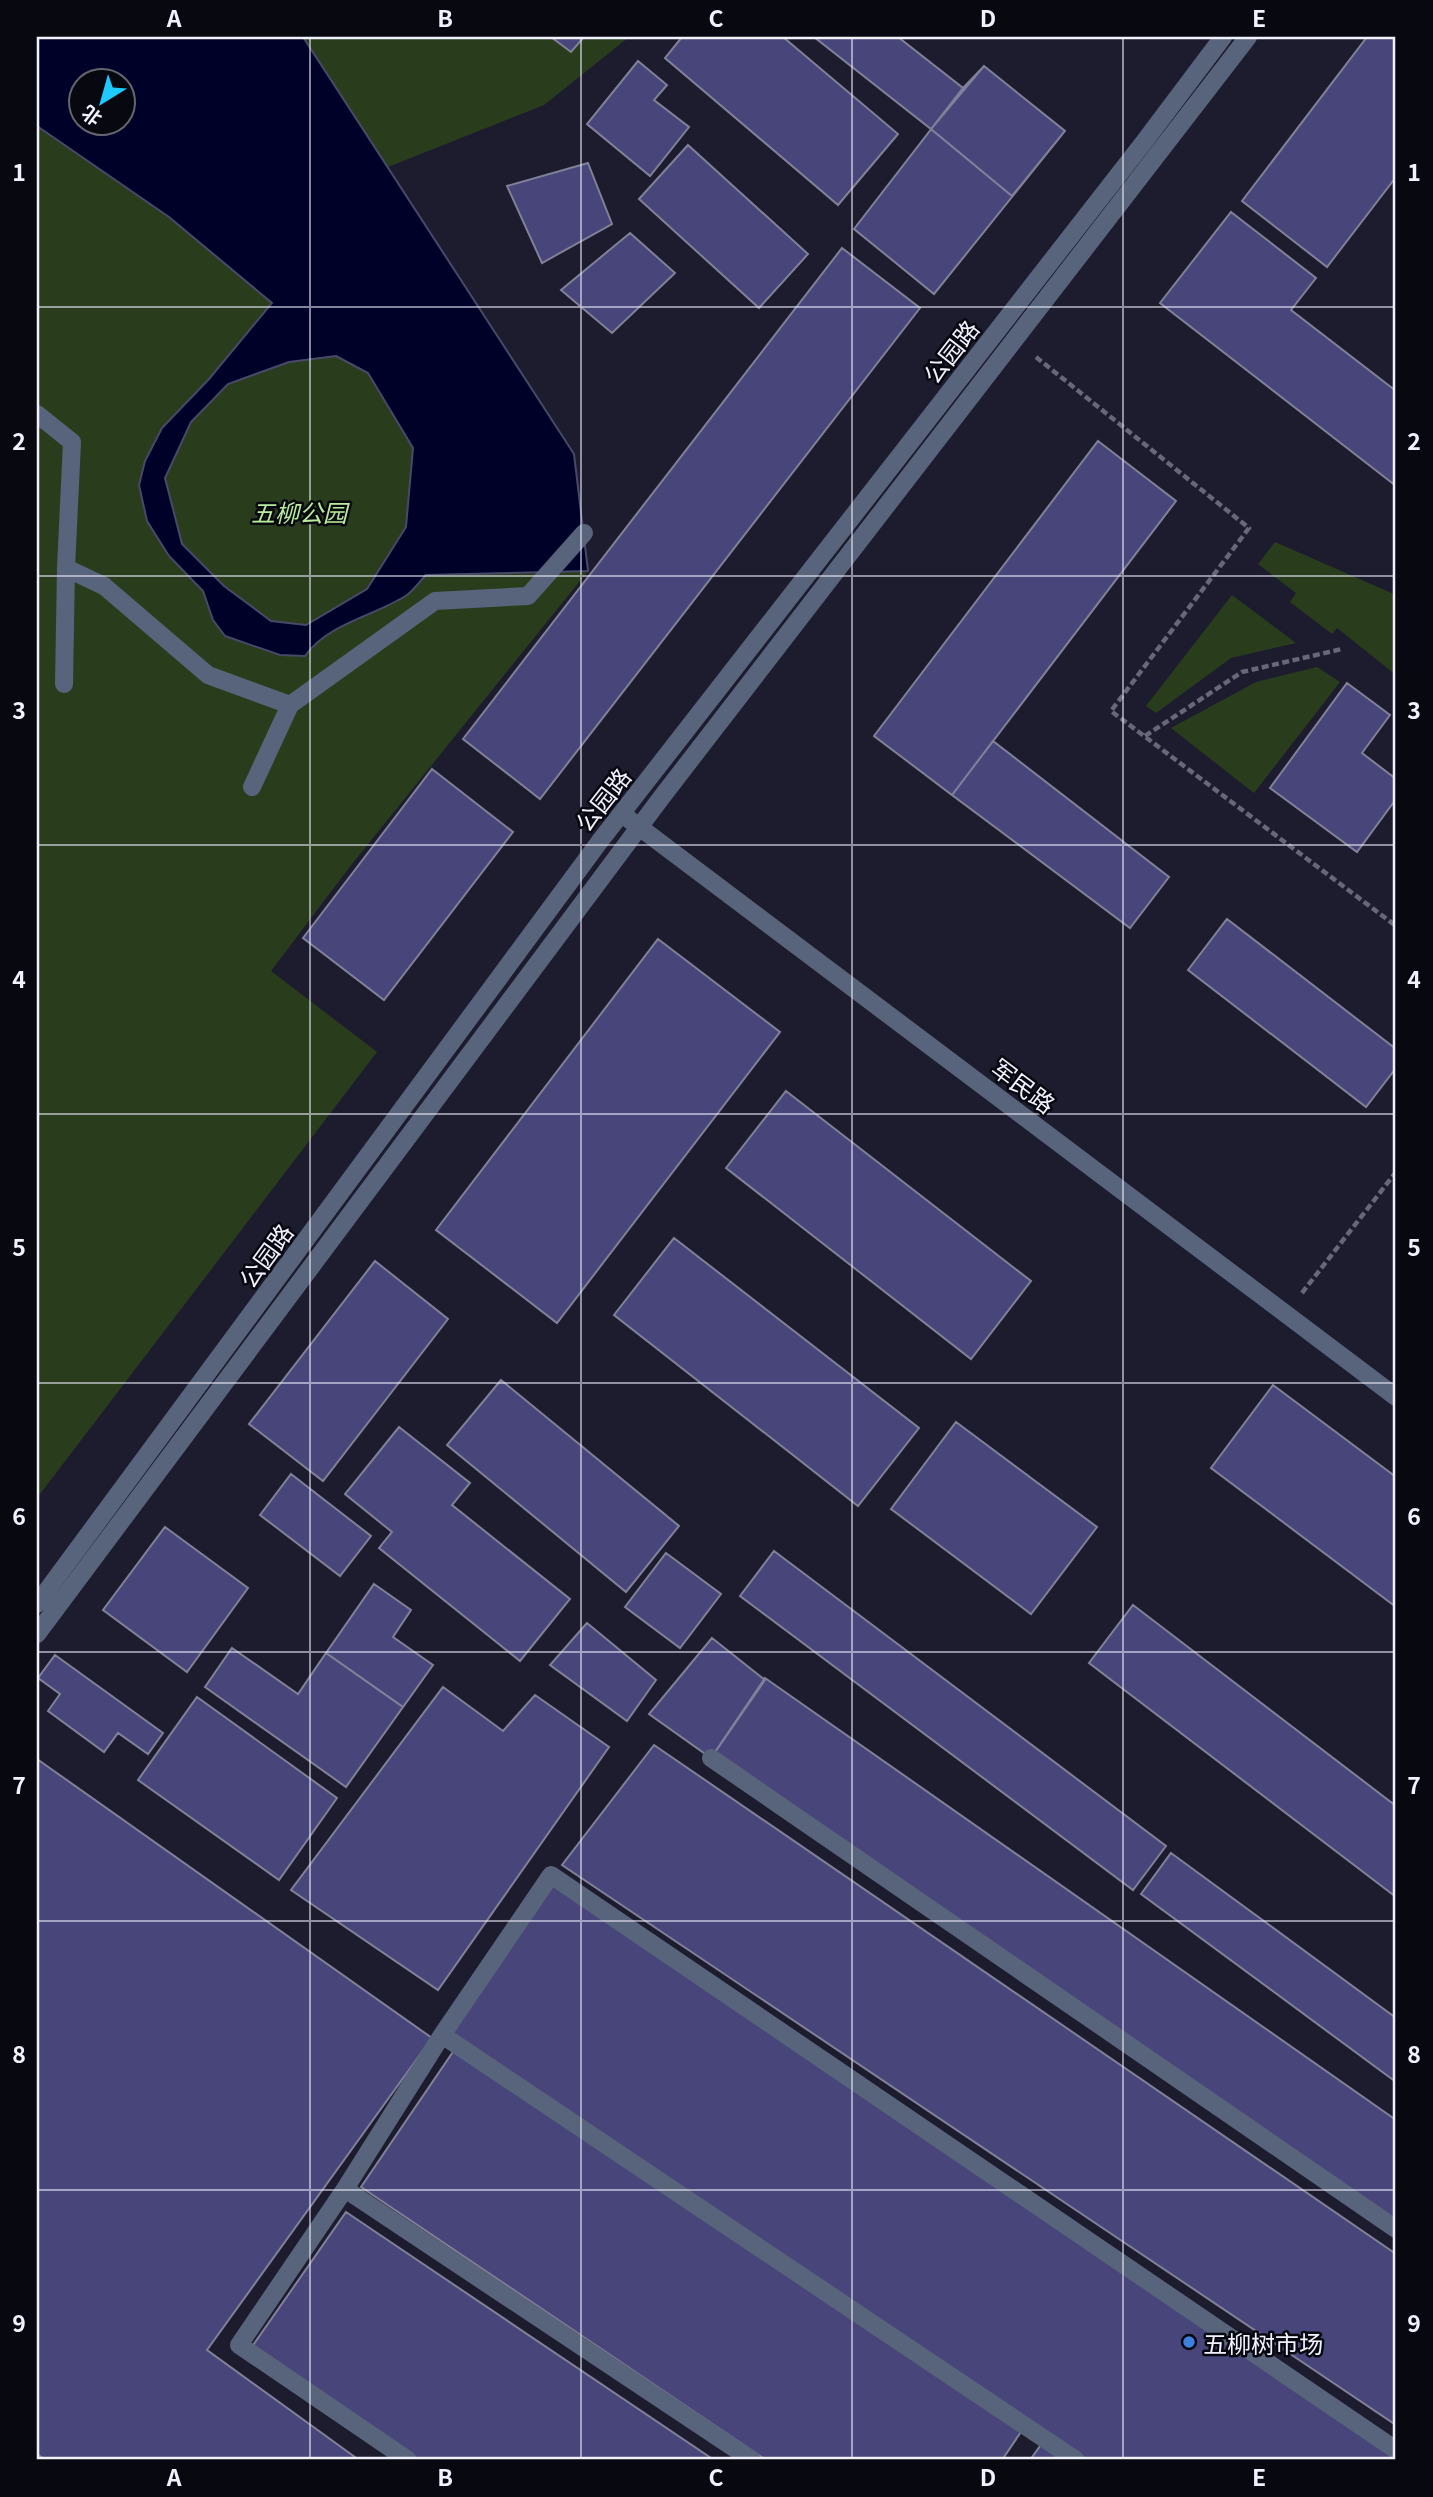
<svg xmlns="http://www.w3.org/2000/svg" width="1433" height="2497" viewBox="0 0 1433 2497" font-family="Georgia,'Noto Sans SC',serif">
  <rect width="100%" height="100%" fill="#1d1c2f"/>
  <path fill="#293d1d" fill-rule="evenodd" d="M37,37H629L544,105L388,167L574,454L588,571L352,864L271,971L377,1052L37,1498ZM80,80H122V122H80Z
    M1275,542L1396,595V675L1337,628L1332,634L1290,602L1296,593L1258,564Z
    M1232,595L1296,643L1231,658L1156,713L1146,706Z
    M1317,667L1340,682L1254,793L1171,728L1256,682Z"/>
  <path fill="#000129" stroke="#484969" stroke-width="2" fill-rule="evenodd" d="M37,37H303L574,454L588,571L426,575C420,581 414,590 407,595C375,616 328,623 305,656L280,655L225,636L213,620L203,591L169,556L147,521L139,485L145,461L162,428L209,379L272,303L169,217L37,126ZM80,80H122V122H80ZM336,356L368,373L413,448L406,527L367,589L306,625L271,621L224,586L182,544L165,478L191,422L228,384L289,362Z"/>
  <path fill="#48457a" stroke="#808098" stroke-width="2" d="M551,37H584L571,52Z
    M682,37H783L898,134L838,205L665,58Z
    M814,37H898L963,88L931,129Z
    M1367,37H1396V177L1327,267L1242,201Z
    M638,61L667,85L654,100L689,127L650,176L587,124Z
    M984,66L1065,131L934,294L854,229L963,88Z
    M984,66L1065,131L1012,196L931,129Z
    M688,145L808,254L759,308L639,199Z
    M588,163L612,224L542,263L507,186Z
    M1231,212L1316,278L1291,310L1396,391V486L1160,303Z
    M630,233L675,273L612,333L561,290Z
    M842,248L920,308L540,799L463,739Z
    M1098,441L1176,501L952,795L874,736Z
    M1347,683L1390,715L1362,753L1396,779V799L1357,852L1270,788Z
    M993,741L1169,877L1130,928L952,795Z
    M432,769L513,832L384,1000L303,938Z
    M1227,919L1396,1049V1068L1366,1107L1188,970Z
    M658,939L780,1032L557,1323L436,1230Z
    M786,1091L1031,1281L971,1359L726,1168Z
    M674,1238L919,1428L858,1506L614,1315Z
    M375,1261L448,1319L323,1481L249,1424Z
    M501,1380L679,1526L626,1592L447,1445Z
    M1273,1385L1396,1477V1607L1211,1468Z
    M956,1422L1097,1527L1031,1614L891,1509Z
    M399,1427L470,1483L452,1505L570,1599L520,1661L379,1548L392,1532L345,1494Z
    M291,1474L371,1536L340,1576L260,1515Z
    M165,1527L248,1588L187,1672L103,1610Z
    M774,1551L1166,1846L1133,1890L740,1596Z
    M666,1553L721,1594L680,1648L625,1607Z
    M374,1584L411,1610L393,1637L433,1665L403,1707L326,1653Z
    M1133,1605L1396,1806V1897L1089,1663Z
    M587,1623L656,1680L627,1721L550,1665Z
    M712,1638L765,1680L711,1758L649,1714Z
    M232,1648L298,1694L326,1653L403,1707L346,1787L205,1687Z
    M55,1655L163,1733L148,1754L118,1733L104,1752L48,1711L60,1694L38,1678Z
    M765,1678L1396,2120V2229L711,1758Z
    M443,1687L503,1731L535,1695L609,1747L438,1990L291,1890Z
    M197,1697L337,1798L279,1880L138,1780Z
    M654,1745L1396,2254V2425L562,1865Z
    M37,1759L432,2038L207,2350L359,2460H46L37,2454Z
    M1171,1853L1396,2018V2082L1141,1894Z
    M551,1875L1396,2450V2460H1076L442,2035Z
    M457,2046L1025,2426L1002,2460H766L361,2187Z
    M346,2212L714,2460H408L249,2351Z
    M1045,2439L1076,2460H1030Z"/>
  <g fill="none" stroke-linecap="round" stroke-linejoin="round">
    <path stroke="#686779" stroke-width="4.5" stroke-dasharray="7 3.5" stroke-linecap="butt" d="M1036,357L1249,528L1111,711L1396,926
      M1145,736L1242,672L1342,649
      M1302,1293L1396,1172"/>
    <path stroke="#58647b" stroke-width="18" d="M37,414L72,442L66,568
      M64,684L66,568L104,586L208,675L290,705L252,787
      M290,705L435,601L528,596L584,533"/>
    <path stroke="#58647b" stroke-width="18" d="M622,814L1396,1397
      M711,1758L1396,2229
      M442,2035L1076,2460
      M345,2189L752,2460
      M408,2460L239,2345L345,2189L442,2035L551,1875L1396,2450"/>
    <path stroke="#58647b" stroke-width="18" d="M37,1604L600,841L1144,142L1223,37
      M37,1634L661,798L1248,37"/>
  </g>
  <path fill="none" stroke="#f1f1ff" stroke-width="2" stroke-opacity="0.55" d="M310,37V2460M581,37V2460M852,37V2460M1123,37V2460M37,307H1396M37,576H1396M37,845H1396M37,1114H1396M37,1383H1396M37,1652H1396M37,1921H1396M37,2190H1396"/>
  <circle fill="#3f7fe0" stroke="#080810" stroke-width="2.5" cx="1189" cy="2342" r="7"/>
  <g text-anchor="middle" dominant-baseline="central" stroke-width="5" stroke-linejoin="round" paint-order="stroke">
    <g font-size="24" fill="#f1f1ff" stroke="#080810">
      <text transform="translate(950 351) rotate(-52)">公园路</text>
      <text transform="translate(602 799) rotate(-52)">公园路</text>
      <text transform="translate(1024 1085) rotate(37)">军民路</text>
      <text transform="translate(265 1255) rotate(-54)">公园路</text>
    </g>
    <g font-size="24" font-style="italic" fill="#b8eb9b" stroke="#080810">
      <text x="299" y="511">五柳公园</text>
    </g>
    <g font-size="24" fill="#f1f1ff" stroke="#080810" text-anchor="start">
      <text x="1203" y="2342">五柳树市场</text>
    </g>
  </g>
  <rect width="1433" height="2497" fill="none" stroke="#080810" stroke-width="77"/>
  <g transform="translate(102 102) rotate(217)"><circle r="33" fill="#080810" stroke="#656570" stroke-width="2"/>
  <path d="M0-5L12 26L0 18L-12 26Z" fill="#1dc9fd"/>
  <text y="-10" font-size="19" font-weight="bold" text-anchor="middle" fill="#f1f1ff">北</text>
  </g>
  <rect x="38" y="38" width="1356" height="2420" fill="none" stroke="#f1f1ff" stroke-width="2.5"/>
  <g font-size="23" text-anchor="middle" font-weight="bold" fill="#f1f1ff">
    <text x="174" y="27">A</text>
    <text x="445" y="27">B</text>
    <text x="716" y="27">C</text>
    <text x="988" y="27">D</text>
    <text x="1259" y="27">E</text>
    <text x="19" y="181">1</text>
    <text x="1414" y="181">1</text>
    <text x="19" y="450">2</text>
    <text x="1414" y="450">2</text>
    <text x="19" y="719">3</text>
    <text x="1414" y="719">3</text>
    <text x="19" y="988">4</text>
    <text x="1414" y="988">4</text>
    <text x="19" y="1256">5</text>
    <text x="1414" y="1256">5</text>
    <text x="19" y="1525">6</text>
    <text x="1414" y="1525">6</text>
    <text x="19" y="1794">7</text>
    <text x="1414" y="1794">7</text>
    <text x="19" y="2063">8</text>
    <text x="1414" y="2063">8</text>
    <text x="19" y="2332">9</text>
    <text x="1414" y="2332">9</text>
    <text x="174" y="2486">A</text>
    <text x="445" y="2486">B</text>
    <text x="716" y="2486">C</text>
    <text x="988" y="2486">D</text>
    <text x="1259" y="2486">E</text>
  </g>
</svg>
